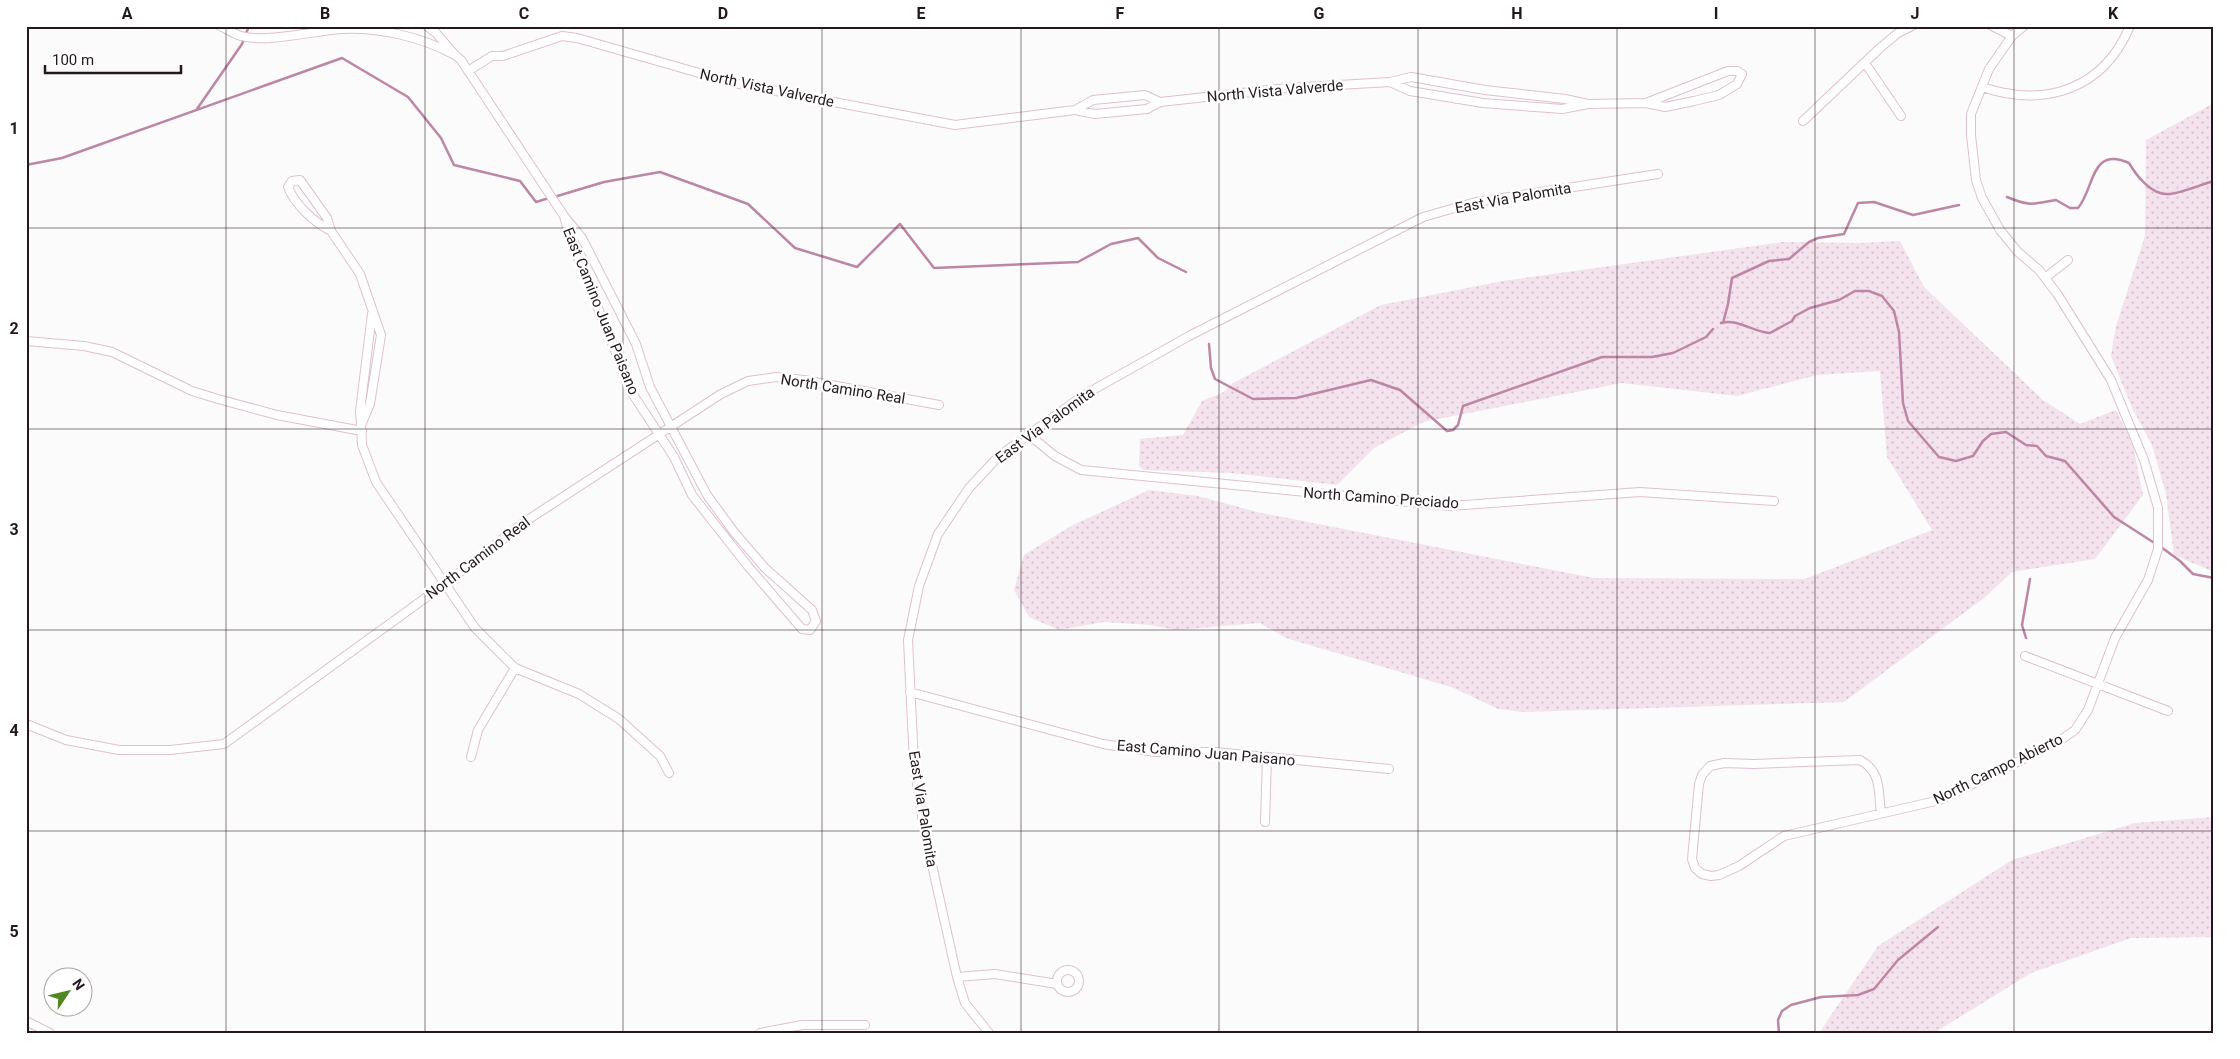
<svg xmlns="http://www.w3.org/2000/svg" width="2240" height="1059" viewBox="0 0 2240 1059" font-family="Roboto,sans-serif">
  <defs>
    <pattern id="grass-dots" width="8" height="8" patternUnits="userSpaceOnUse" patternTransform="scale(1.25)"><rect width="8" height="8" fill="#f4e2ec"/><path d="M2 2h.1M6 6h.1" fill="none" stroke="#d1c1ca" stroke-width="1.8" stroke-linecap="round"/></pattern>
  </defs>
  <rect width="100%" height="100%" fill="#fbfbfb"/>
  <path fill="url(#grass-dots)" d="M2214,103V572L2174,555L2166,494L2152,445L2132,408L2111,356L2116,326L2145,236L2146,140Z
    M1900,241L1924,287L2043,400L2080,424L2116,410L2133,445L2143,495L2095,559L2012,572L1984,598L1844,702L1523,712L1498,709L1454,688L1286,638L1260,623L1176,630L1150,625L1104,622L1059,630L1029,617L1014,590L1024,555L1071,526L1149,490L1198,496L1257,512L1594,578L1805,579L1932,530L1887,457L1880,371L1817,375L1737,396L1622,383L1423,422L1374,448L1337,485L1232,473L1144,470L1139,466L1140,439L1183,435L1202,401L1224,392L1233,383L1381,305L1503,281L1783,242L1860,243Z
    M2214,817V937L2131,938L2031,973L1934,1033H1819L1878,946L2012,860L2135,823Z"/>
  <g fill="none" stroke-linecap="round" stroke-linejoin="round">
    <path stroke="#bd86a5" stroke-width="2.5" d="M197,109L242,44L249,26
      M26,165L62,158L342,58L408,97L441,138L454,165L520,181L536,202L549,198
      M554,197L604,182L660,172L748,204L795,248L857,267L900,224L934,268L1078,262L1111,244L1138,238L1158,258L1186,272
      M2007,197C2031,207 2032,204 2056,200L2070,208H2078C2095,188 2090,146 2129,163C2136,175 2151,195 2168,194C2179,194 2202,184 2214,181
      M1721,323C1737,318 1753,332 1770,333L1792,321L1795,316L1810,308L1839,300L1855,291H1869L1882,296L1894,311L1899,332L1903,403L1908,421L1939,457L1956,461L1973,456L1983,441L1991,434L2006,432L2026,445L2037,446L2046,456L2065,461L2114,517L2156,544
      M1723,323L1728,304L1732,278L1769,261L1789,259L1809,242L1818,238L1844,234L1858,203L1874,202L1913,215L1959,205
      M1209,344L1211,368L1215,379L1253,399L1296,398L1371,380L1400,390L1447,431L1453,430L1458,425L1463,406L1602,357H1652L1673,353L1706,337L1713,329
      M2161,547L2180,561L2193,574L2214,578
      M2026,638L2022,625L2030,579
      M1779,1033L1778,1020L1782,1011L1791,1005L1821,997L1858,995L1874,989L1898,960L1938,927"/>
    <g stroke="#dfc0d1" stroke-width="10">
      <path id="minor" d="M220,26C227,29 234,34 241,36C266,43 313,31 341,29C380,27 421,37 455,55L436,33L427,26
        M1992,26L2012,36
        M455,55L461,60L564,216L582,238L636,344L650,387L707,495L734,532L765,568L812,610L816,621L810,630L802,629L747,565L692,495L674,457L632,393L570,238L564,216
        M1865,63L1901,116
        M468,71L492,56H503L562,36L577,38L734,83L955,125L1075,110L1095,114L1147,109L1160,102L1287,88L1390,82L1411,77L1485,90L1565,99L1588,104
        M1390,82L1410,91L1483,103L1562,109L1588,104L1646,103L1665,107L1694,101L1719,95L1737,84L1742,74L1737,71H1728L1646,103
        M1982,87C2045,108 2103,90 2130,26
        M1075,110L1093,100L1145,95L1160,102
        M1803,121L1880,48L1898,33L1912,26
        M331,231C314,222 295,205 288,187L292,181L300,180L327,218L331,231L360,274L381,335L370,404L361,425L360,411L372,314
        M2045,278L2068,260
        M26,341L84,346L112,352L192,391L218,399L277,415L362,431
        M361,425L362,445L376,482L475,628L515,668L579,694L619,719L660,756L669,773
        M1028,434L1055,456L1081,470L1450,506L1640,492L1774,501
        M2025,656L2168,711
        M910,692L1103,744L1155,752H1215L1389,769
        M26,724L66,740L119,750H170L224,744L446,583L526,521L721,394L748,381L776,377L804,380L939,405
        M471,757L478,730L515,668
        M1881,813C1878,791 1882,772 1860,760L1754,764L1724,763L1710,766L1702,775L1699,784L1692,859L1695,868L1702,874L1711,876L1719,875L1739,866L1784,836L1940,800L2058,742L2075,730L2088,710L2115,638L2148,580L2158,549V508L2144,460L2111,380L2058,295L2039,270L2018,252L2000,230L1982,198L1976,180L1971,135V114L1989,69L2012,36L2024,26
        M1265,822L1267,758
        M1057 981a11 11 0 1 1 22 0a11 11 0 1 1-22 0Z
        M957,977L995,974L1057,984
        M26,1021L50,1033
        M760,1033L802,1025H865
        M989,1033L965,1003L957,977L924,829L914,764L908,640L919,586L938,534L969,488L999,456L1084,395L1189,336L1423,217L1476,202L1658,174"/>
    </g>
    <use href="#minor" stroke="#fff" stroke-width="8"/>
  </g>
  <path fill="none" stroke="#24181f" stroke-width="1" stroke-opacity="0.55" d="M226,26V1033M425,26V1033M623,26V1033M822,26V1033M1021,26V1033M1219,26V1033M1418,26V1033M1617,26V1033M1815,26V1033M2014,26V1033M26,228H2214M26,429H2214M26,630H2214M26,831H2214"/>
  <g text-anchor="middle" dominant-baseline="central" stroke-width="5" stroke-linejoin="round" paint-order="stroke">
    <g font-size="15" fill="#24181f" stroke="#fff">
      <text transform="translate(767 88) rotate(12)">North Vista Valverde</text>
      <text transform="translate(1275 91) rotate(-5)">North Vista Valverde</text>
      <text transform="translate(1513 198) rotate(-10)">East Via Palomita</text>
      <text transform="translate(601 311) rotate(68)">East Camino Juan Paisano</text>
      <text transform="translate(843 389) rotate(9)">North Camino Real</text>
      <text transform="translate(1045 425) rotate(-36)">East Via Palomita</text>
      <text transform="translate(1381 498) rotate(4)">North Camino Preciado</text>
      <text transform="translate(478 558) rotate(-37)">North Camino Real</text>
      <text transform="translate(1206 753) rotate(5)">East Camino Juan Paisano</text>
      <text transform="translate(1998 769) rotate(-26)">North Campo Abierto</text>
      <text transform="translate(923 809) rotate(81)">East Via Palomita</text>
    </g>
  </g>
  <rect width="2240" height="1059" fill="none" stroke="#ffffff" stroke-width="55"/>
  <g transform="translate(68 992) rotate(55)"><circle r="24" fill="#ffffff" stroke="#a7a3a5"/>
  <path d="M0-4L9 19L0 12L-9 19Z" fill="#508720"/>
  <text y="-8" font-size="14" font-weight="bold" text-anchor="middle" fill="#24181f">N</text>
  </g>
  <path d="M45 65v8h136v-8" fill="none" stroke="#24181f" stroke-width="2.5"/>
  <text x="52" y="65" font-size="15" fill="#24181f" stroke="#ffffff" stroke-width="4" paint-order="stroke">100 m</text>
  <rect x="28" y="28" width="2184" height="1004" fill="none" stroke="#24181f" stroke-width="2"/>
  <g font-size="16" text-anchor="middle" font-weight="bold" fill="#24181f">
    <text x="127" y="19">A</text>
    <text x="325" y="19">B</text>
    <text x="524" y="19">C</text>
    <text x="723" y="19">D</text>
    <text x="921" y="19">E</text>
    <text x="1120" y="19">F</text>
    <text x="1319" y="19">G</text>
    <text x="1517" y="19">H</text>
    <text x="1716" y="19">I</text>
    <text x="1915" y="19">J</text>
    <text x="2113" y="19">K</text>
    <text x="14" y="134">1</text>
    <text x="14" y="334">2</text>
    <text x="14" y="535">3</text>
    <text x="14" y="736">4</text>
    <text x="14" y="937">5</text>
  </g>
</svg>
